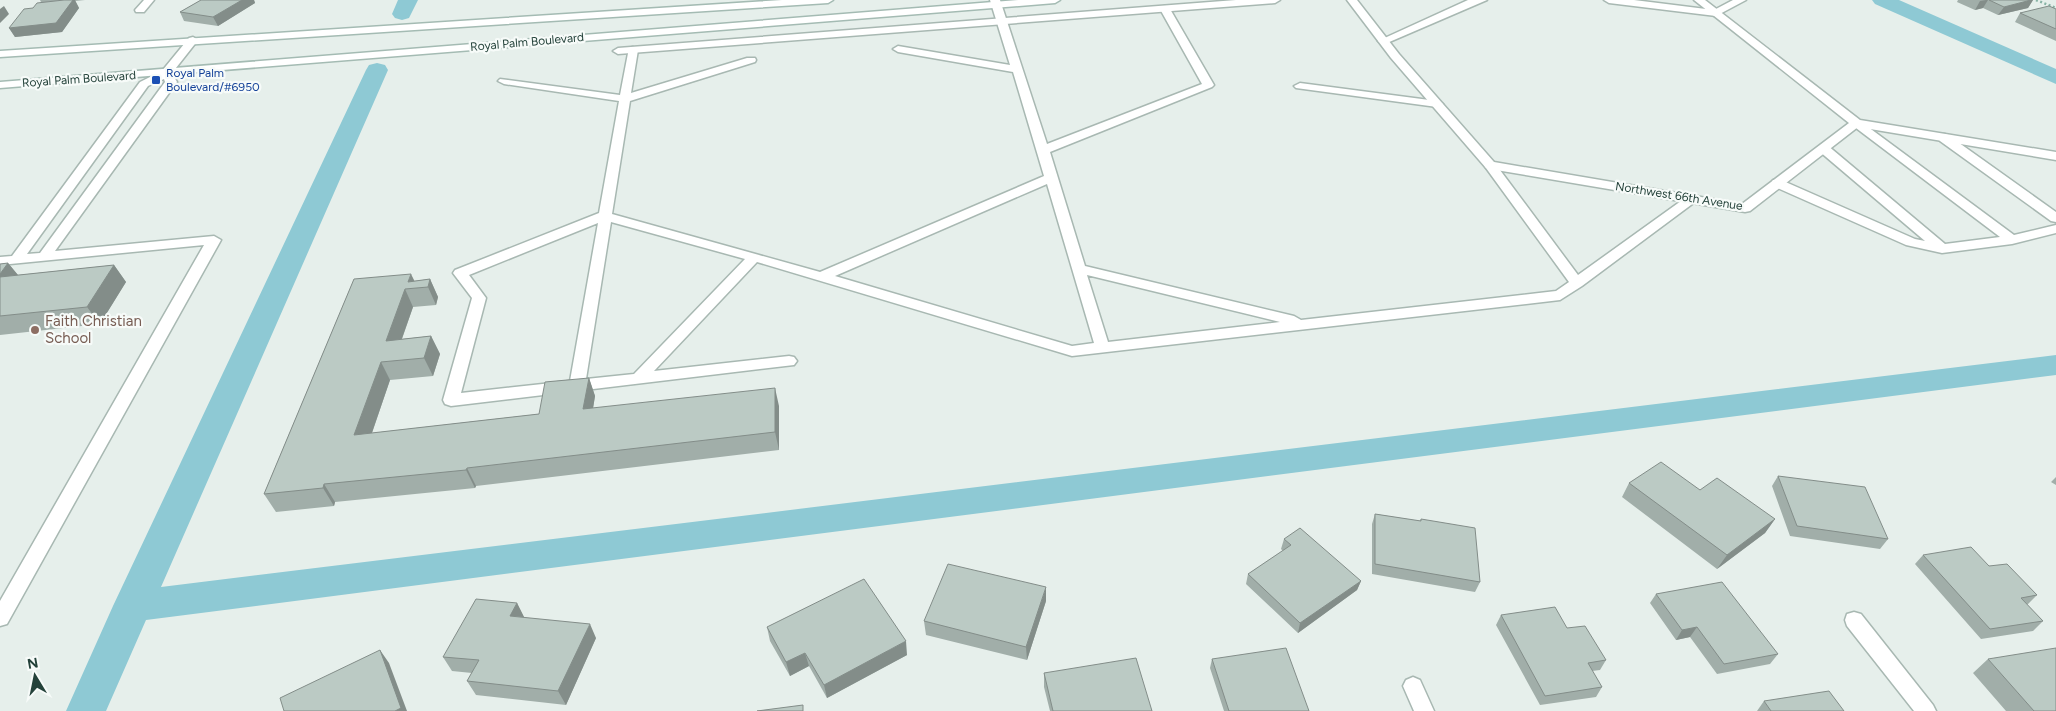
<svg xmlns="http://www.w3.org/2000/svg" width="2056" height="711" viewBox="0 0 2056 711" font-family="Figtree,sans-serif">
  <rect width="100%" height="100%" fill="#e6efeb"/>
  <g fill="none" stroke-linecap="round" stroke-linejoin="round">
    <path fill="#8ec9d4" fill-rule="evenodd" d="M398,0H418L409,18L402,20L395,18L392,14Z
      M1872,0H1899L2056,69V84L1875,4Z
      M377,63L385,65L388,70L161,587L2056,355V375L146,620L106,711H66L113,606L366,70L369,65Z"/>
    <g stroke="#a8b8b2" stroke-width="3">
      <path id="service" d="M990,0H1000L1047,144L1202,84L1160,9L1161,7L1165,6L1170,9L1214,85L1212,87L1050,152L1085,266L1294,316L1301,320L1556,291L1569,282L1486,168L1484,165L1486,162H1494L1578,275L1688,196H1698L1699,199L1582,286L1560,300L1072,356L757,262L654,371L789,356L794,357L797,361L794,365L451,406L445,404L443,400L472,298L453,273L455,270L599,213L619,101L504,84L498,81L500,79L620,95L629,48L633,47L638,50L631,93L747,58H755L756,60L755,62L630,101L612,214L820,272L1044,176L1013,72L898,52L893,49L898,46L1010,65ZM1047,184L1094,343L1072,346L835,276ZM611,222L745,259L634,374L586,379ZM598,223L570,381L461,393L486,298L469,275ZM1087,275L1280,322L1108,342Z
        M1468,0H1487L1387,43L1383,44L1378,41Z
        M1604,0H1634L1714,10L1733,0H1746L1716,16L1609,3Z
        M193,37L198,40L172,73L177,82L55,251L214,236L221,240L7,624L0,626V601L204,245L0,265V257L12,256L140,82L162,71L189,38ZM164,79L165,82L40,253L27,254L148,86Z
        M1300,83L1437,101L1443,104L1437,107L1296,88L1294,86Z
        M1856,119L1860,121L2014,235L2056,225V233L2012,244L1942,253L1906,245L1773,186L1771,183L1773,180H1781L1915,239L1925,241L1819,151L1817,148L1823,144L1827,145L1945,244L2000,237L1852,125L1850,123L1852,121Z
        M1944,134L1948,135L2056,212V222L2051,221L1940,141L1938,138L1940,135Z"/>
    </g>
    <g stroke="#a8b8b2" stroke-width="3">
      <path id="minor" d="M144,0H154L144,12H136L135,10Z
        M1236,0H1280L1275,3L618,54L613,51L618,48Z
        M1347,0H1357L1399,54L1494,162L1742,204L1849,123L1694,0H1705L1860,120L2056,152V160L1858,127L1750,211L1745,212L1490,169L1486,168L1391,58Z
        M1854,612L1861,614L1933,705L1936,711H1914L1847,626L1845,620L1847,614Z
        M1413,677L1420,680L1434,711H1414L1403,686L1406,680Z"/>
    </g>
    <g stroke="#a4bbb3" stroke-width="3">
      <path id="secondary" d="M782,0H833L828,3L0,57V51Z
        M1018,0H1060L1055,3L0,88V82Z"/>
    </g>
    <path stroke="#86b3a5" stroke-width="2.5" stroke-dasharray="2 2.5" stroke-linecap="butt" d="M2036,0L2056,8"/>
    <use href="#service" fill="#fff" fill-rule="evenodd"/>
    <use href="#minor" fill="#fff" fill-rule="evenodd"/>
    <use href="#secondary" fill="#fff" fill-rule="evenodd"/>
  </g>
  <path fill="#a1aea9" d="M40,0H85L75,1L79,8L62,32L15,37L9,28L33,8L41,2Z
    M201,0H254L255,3L218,26L184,21L180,12Z
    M1958,0H2033L2028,8L1998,15L1983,8L1975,10L1957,2Z
    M2056,9V41L2015,22L2020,13Z
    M8,263L18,275L114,265L126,282L100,324L0,335V264Z
    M354,279L414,281L430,279L438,297L436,305L413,307L402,339L431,336L440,354L433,376L390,380L372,433L539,414L589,378L595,396L593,408L779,406V450L476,486L475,488L335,502L334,506L276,512L264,494Z
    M1778,476L1888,539L1880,549L1790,536L1772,486Z
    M2056,477V485L2051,482Z
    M1629,483L1700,490L1775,519L1765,533L1717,569L1622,497Z
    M1375,514L1420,521L1421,519L1480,582L1475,592L1372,574V524Z
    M1284,539L1361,581L1357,590L1298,633L1246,584L1248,574L1283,551L1281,549Z
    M1923,555L1989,566L2037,595L2027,605L2043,621L2033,631L1981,639L1915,564Z
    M1656,594L1778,654L1770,664L1717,674L1690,637L1676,640L1650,603Z
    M1046,601L1027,660L926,635L924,621Z
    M517,603L524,617L596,638L566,705L476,695L467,681L472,673L452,671L443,657Z
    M1501,615L1567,628L1606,660L1600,670L1592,671L1602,687L1596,697L1540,705L1496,625Z
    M767,627L907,655L827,698L809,666L790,676L770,641Z
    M1212,659L1309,711H1224L1210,668Z
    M1988,659L2056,711H2006L1973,673Z
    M1044,673L1152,711H1050L1044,687Z
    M1764,701L1844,711H1757Z"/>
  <path fill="#838d89" d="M73,0H75L79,8L62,32L15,37L9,28Z
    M242,0H254L255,3L218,26L213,17Z
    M1986,0H1988L1983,8L1975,10L1980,1Z
    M2031,0H2033L2028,8L1998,15L2004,7Z
    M4,6L9,14L0,23V9Z
    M8,263L22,280H0V274Z
    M114,265L126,282L100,324L87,307Z
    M411,274L418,288L408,282Z
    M430,279L438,297L436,305L428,287Z
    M405,289L413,307L395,358L386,341Z
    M431,336L440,354L433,376L424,358Z
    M381,362L390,380L365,453L354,435Z
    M589,378L595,396L590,427L583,409Z
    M775,388L779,406V450L775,432Z
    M467,468L476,486L475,488L466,470Z
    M324,484L335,502L334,506L323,488Z
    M1775,519L1765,533L1717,569L1727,555Z
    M1361,581L1357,590L1298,633L1300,623Z
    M1046,587V601L1027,660L1026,647Z
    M517,603L524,617L510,616Z
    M590,624L596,638L566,705L558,691Z
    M1697,627L1690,637L1676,640L1682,630Z
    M906,641L907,655L827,698L824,685Z
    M380,650L389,663L407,711H395Z
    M805,653L809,666L790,676L786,662Z"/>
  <path fill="#bbcac4" stroke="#838d89" d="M64,0H73L56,23L9,28L24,9L33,8L37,3Z
    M201,0H242L213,17L180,12Z
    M1989,0H2031L2004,7Z
    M2049,6L2056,9V29L2020,13Z
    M8,263L0,274V264Z
    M114,265L87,307L0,316V277Z
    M411,274L408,282L430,279L428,287L405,289L386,341L431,336L424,358L381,362L354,435L539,414L545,382L589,378L583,409L775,388V432L467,468L466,470L324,484L323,488L264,494L354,279Z
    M1661,462L1700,490L1717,478L1775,519L1727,555L1629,483Z
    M1778,476L1865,487L1888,539L1797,526Z
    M1375,514L1421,521V519L1475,528L1480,582L1375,564Z
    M1300,528L1361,581L1300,623L1248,574L1291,545L1284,539Z
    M1971,547L1989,566L2007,564L2037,595L2021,598L2043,621L1990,629L1923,555Z
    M948,564L1046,587L1026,647L924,621Z
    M864,579L906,641L824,685L805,653L786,662L767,627Z
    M1722,582L1778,654L1724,664L1697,627L1682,630L1656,594Z
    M476,599L517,603L510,616L590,624L558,691L467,681L479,660L443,657Z
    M1555,607L1567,628L1585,626L1606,660L1588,663L1602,687L1545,696L1501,615Z
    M1286,648L1309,711H1229L1212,659Z
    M2056,648V711H2034L1988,659Z
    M380,650L401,708L395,711H284L280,698Z
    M1136,658L1152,711H1053L1044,673Z
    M1829,691L1844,711H1771L1764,701Z
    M803,705V711H757Z"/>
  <rect fill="#1a4fb4" stroke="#f7fbf9" stroke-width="2" x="151" y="75" width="10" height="10" rx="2.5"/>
  <circle fill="#8d6e63" stroke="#f7fbf9" stroke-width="2" cx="35" cy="330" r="5"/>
  <g text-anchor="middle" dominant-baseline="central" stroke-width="4.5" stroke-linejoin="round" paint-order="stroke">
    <g font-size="12" fill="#24423a" stroke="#f7fbf9">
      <text transform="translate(527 42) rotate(-5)">Royal Palm Boulevard</text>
      <text transform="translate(79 79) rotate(-4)">Royal Palm Boulevard</text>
      <text transform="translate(1679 196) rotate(9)">Northwest 66th Avenue</text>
    </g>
    <g font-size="12" fill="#164399" stroke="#f7fbf9" text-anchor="start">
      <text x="166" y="73">Royal Palm<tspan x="166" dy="14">Boulevard/#6950</tspan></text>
    </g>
    <g font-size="15" fill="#785e54" stroke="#f7fbf9" text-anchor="start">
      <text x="45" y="321">Faith Christian<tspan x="45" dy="17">School</tspan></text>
    </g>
  </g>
  <g transform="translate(35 676) rotate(350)" stroke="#f7fbf9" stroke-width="4" paint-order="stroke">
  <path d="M0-4L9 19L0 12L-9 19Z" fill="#24423a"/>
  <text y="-8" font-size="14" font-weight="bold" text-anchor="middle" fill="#24423a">N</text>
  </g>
</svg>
